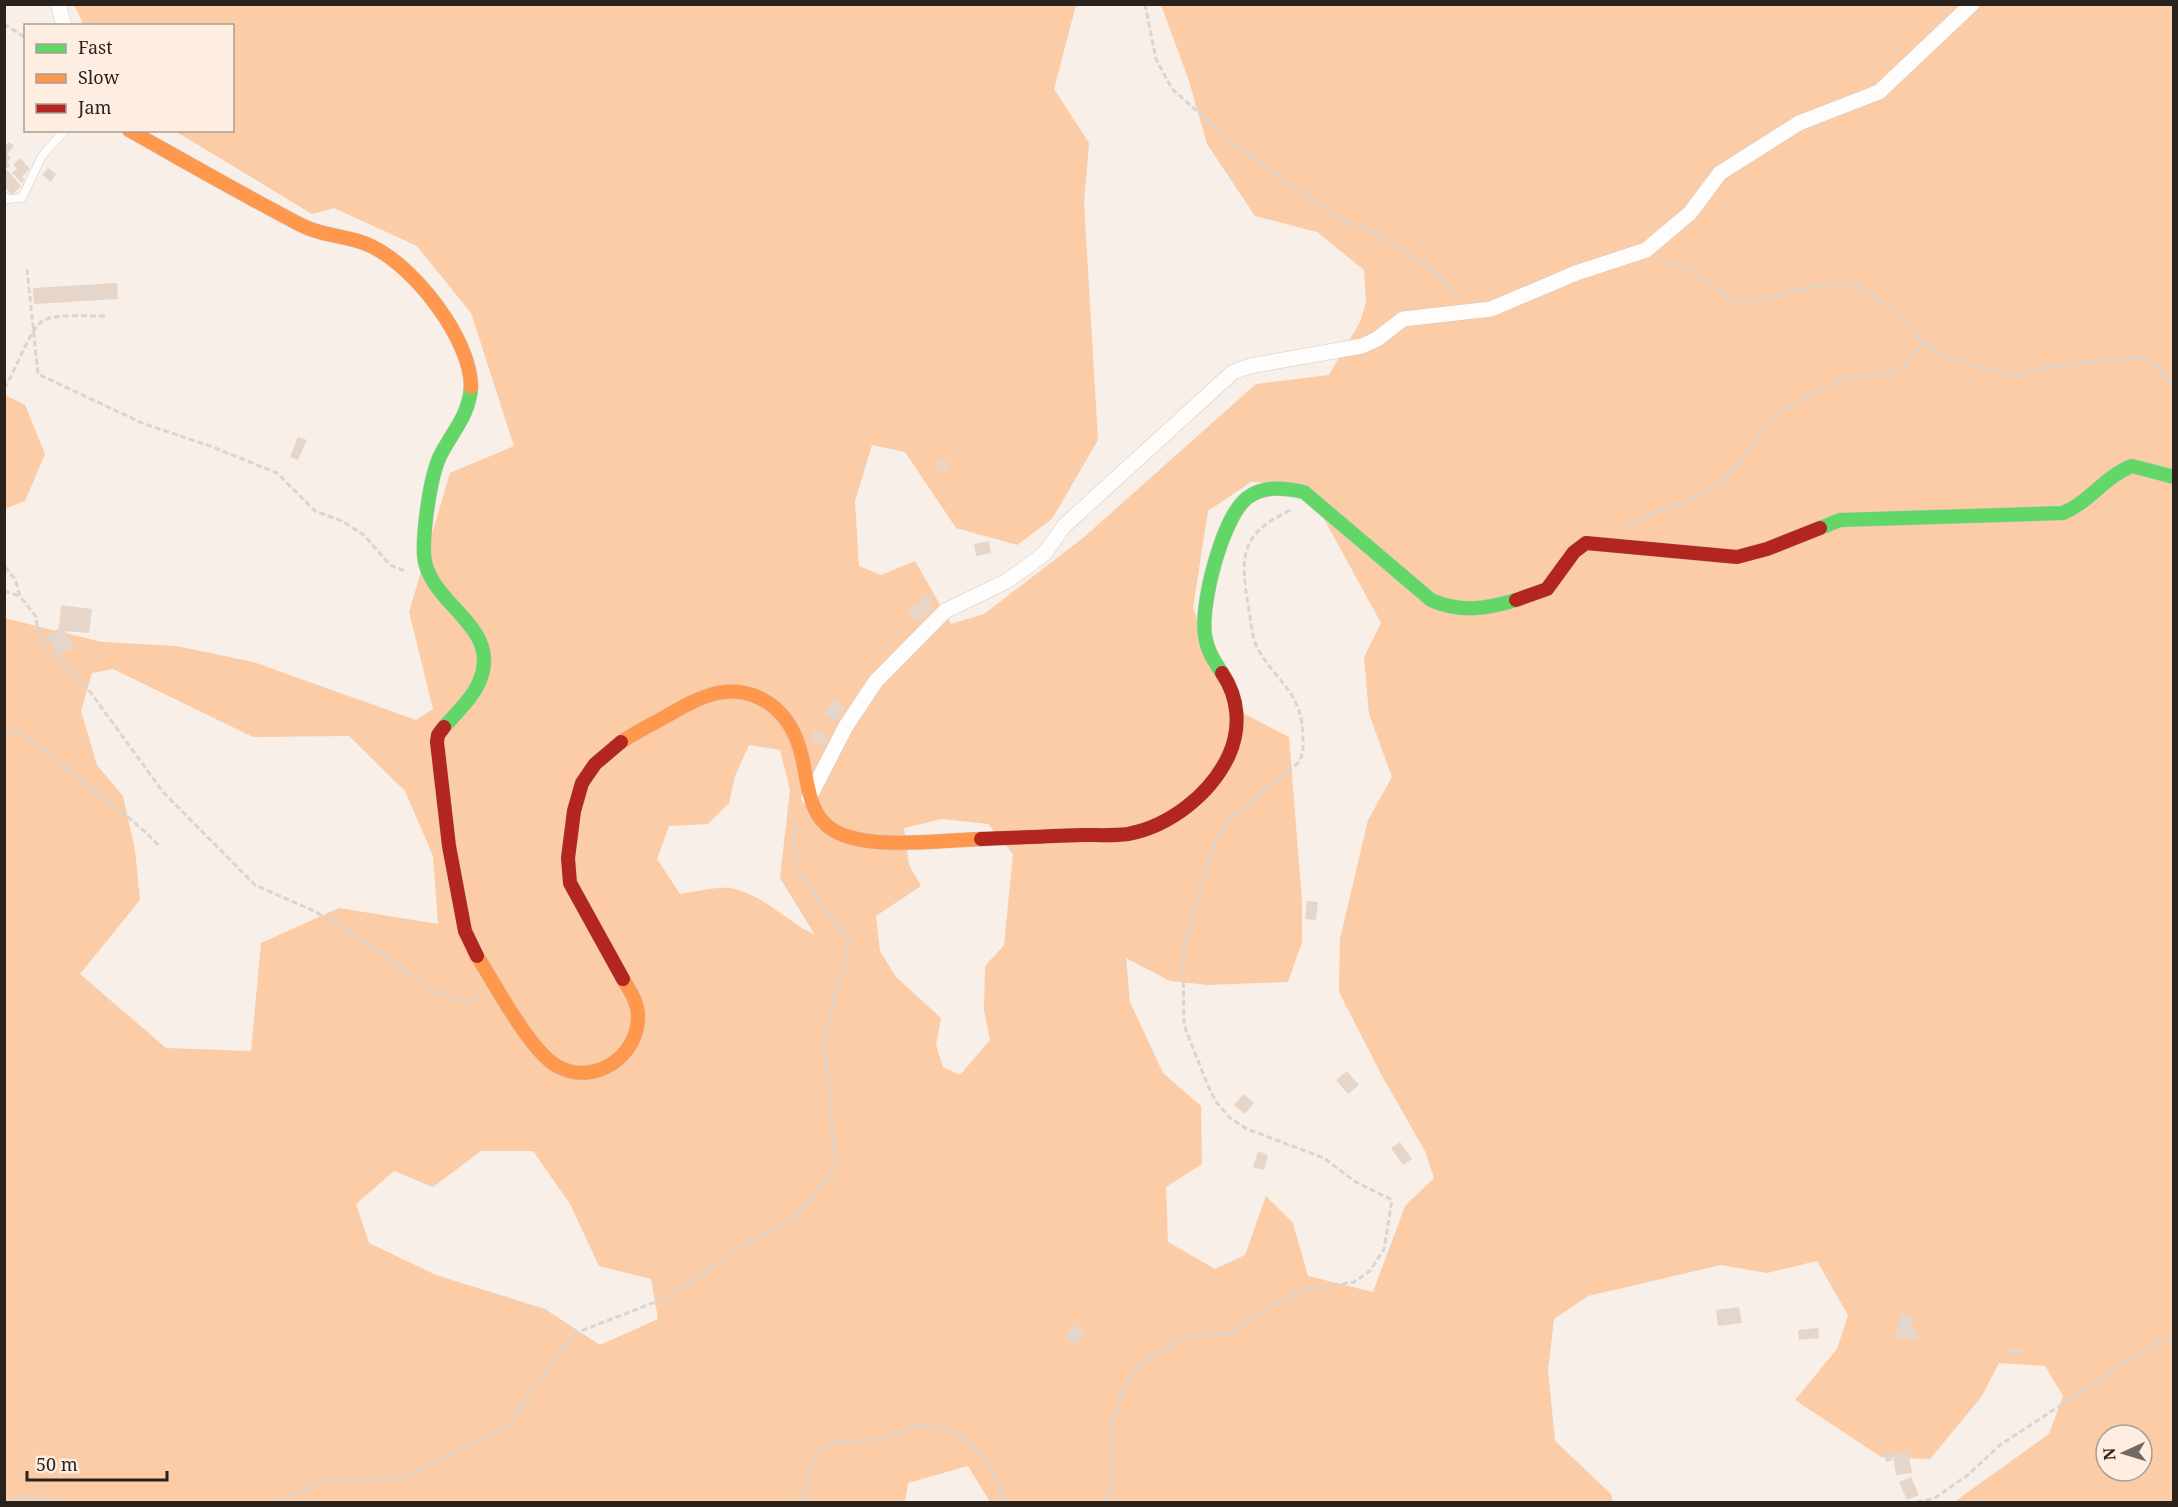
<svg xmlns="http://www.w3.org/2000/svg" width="2178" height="1507" viewBox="0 0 2178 1507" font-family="'Noto Serif',serif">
  <rect width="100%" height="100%" fill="#f8efe8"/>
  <path fill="#fbcca6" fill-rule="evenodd" d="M74,5H1076L1054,89L1089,143L1084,202L1098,440L1052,519L1017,545L956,528L905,452L872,445L855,501L859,566L881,575L915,561L951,624L984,614L1083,538L1256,384L1329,375L1360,322L1366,302L1364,270L1317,232L1255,216L1207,144L1188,78L1161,5H2173V1502H1954L2049,1434L2063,1396L2045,1366L1999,1363L1982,1396L1930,1459L1881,1457L1795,1400L1837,1349L1848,1315L1817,1261L1767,1273L1721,1265L1588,1296L1554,1319L1548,1370L1555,1441L1611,1494L1613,1502H990L968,1466L908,1483L905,1502H5L4,618L102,642L177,646L253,662L416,720L433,709L409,612L450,473L514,446L471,313L417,246L334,208L312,214L175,131L232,130V26L84,25ZM1251,482L1305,484L1381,623L1364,657L1369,714L1392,777L1368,820L1340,939L1339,992L1381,1074L1425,1151L1434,1178L1405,1206L1373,1292L1308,1276L1293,1223L1266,1196L1245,1255L1215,1269L1168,1242L1166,1187L1202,1164L1201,1106L1163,1073L1130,1002L1126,958L1170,981L1208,985L1288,982L1302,942V902L1289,737L1229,706L1193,608L1208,511ZM113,669L253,737L349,736L405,791L433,856L438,924L339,908L261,943L251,1051L166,1048L80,974L140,900L135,850L123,796L97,765L81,711L92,673ZM749,745L780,750L790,790L780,878L815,935C787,922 766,897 735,889C720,885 696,892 680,894L657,859L669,826L708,824L729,803L735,776ZM942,819L988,824L1013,854L1004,945L985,966L984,1010L990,1040L960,1075L943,1067L936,1045L941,1018L896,977L880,951L876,916L921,886L909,865L904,828ZM481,1151H533L570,1204L599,1266L651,1279L658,1319L600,1345L545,1309L436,1275L369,1243L356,1204L394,1171L433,1187ZM2106,1435H2142V1471H2106Z
    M5,395L25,405L45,454L25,501L5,509Z"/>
  <path fill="#e6d6c9" d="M9,142L14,146L7,154L11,158L7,162L10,165L8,168L4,165V147Z
    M20,158L30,169L22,177L25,180L22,183L12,173L17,169L13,165Z
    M48,168L56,174L51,182L42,175Z
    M7,170L21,186L12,195L4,186V173Z
    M117,283L118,299L34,304L33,288Z
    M298,437L307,440L298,460L290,457Z
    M947,460L949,469L938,471L936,462Z
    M989,541L991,553L976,556L974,544Z
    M929,594L932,598L928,601L934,609L916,622L908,611Z
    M61,605L92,609L89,633L65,631L75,646L59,656L46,636L59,628Z
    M833,699L845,708L835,721L824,712Z
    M816,729L826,734L823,738L828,740L824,747L810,739Z
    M1307,901L1318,902L1316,920L1305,919Z
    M1347,1071L1359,1085L1348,1094L1336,1080Z
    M1244,1094L1254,1103L1245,1114L1234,1105Z
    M1400,1142L1412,1159L1403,1165L1391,1148Z
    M1258,1151L1268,1155L1264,1170L1253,1167Z
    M1739,1307L1742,1323L1718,1326L1716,1310Z
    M1899,1314L1913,1316L1911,1329L1918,1330L1917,1341L1896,1338Z
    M1074,1324L1085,1334L1076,1345L1065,1336Z
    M1818,1328L1819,1338L1799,1340L1798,1330Z
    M2011,1347L2022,1349L2021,1354L2010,1353Z
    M1908,1451L1912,1473L1896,1475L1893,1454Z
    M1891,1453L1892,1461L1886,1462L1884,1454Z
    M1911,1477L1919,1495L1907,1500L1899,1482Z"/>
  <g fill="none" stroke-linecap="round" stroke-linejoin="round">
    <g stroke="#d2cac4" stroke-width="9">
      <path id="lane" d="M4,196L7,199L22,198L42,156L65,130"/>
    </g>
    <g stroke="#d2cac4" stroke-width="16">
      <path id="street" d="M58,4L64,26
        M809,798L846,726L876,681L945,611L1005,582L1024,569L1045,553L1064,526L1233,372L1250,366L1362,346L1377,339L1403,319L1491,309L1576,273L1646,250L1690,213L1720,173L1799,123L1879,92L1972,4"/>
    </g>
    <g stroke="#d2cac4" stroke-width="15">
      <path id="fast" d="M1820,528L1840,520L2063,513C2090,502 2105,476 2132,466L2174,477
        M1222,673C1214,661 1207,650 1205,636C1200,605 1222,518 1247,498C1264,485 1284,488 1304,492L1431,600C1460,613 1486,609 1516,600
        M444,727C456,713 473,698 480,680C502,625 428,605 424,555C423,531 430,477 440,456C452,432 469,416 471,387"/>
    </g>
    <g stroke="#d2cac4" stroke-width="15">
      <path id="slow" d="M129,130C186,162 243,195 301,225C323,237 349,235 371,246C414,266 471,339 471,387
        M621,742C635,733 650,725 665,717C699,697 733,678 770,704C788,717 797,735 802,757C808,782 808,815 833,830C866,851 942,840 981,839
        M477,956C495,984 530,1051 557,1066C594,1087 639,1056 638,1016C638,1002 630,991 623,979"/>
    </g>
    <g stroke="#d2cac4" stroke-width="15">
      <path id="jam" d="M1516,600L1547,589L1574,552L1586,543L1737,557L1767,549L1820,528
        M444,727L438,735L437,742L449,846L465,931L477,956
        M621,742L595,764L582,783L574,811L568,858L570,883L623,979
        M981,839C1015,838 1048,836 1082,835C1097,835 1113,836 1128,834C1170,826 1211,794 1229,755C1241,728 1239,698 1222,673"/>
    </g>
    <path stroke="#d8d6d4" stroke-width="3" stroke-dasharray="6 3" stroke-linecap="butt" d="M1145,4L1156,59L1172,89L1234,144L1339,219L1374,232L1441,276L1458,296
      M4,24L26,38
      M1661,260L1688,270L1735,300H1760L1821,284L1854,285L1870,293L1903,317L1924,343L1946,356L1983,369L2018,376L2050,366L2146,357L2174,386
      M27,269L38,374L142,423L210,446L277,473L315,511L342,521L364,535L390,565L407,572
      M4,388C16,372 30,326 44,320C57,314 90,316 105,316
      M1624,525L1693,498L1727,478L1777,413L1839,380L1894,372L1908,362L1924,343
      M5,567L15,579L20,596L36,617L38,632L46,648L83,682L163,792L255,885L314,911L345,929L437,992L469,1003L476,1000L479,994
      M4,591L20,596
      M4,732L12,730C43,744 64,767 90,787C115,807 138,823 160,847
      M4,1502L19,1497L61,1502
      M278,1502L326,1480L400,1478L505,1429L573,1334L668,1297L738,1249L796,1217L836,1168L824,1040L850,940C825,907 778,865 798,821
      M800,1502C807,1488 808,1461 819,1451C832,1439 859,1442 877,1439C890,1438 903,1429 916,1427C963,1419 994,1462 1005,1502
      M1105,1502L1111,1490L1112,1423L1125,1385L1139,1366L1184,1336L1232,1333L1267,1308L1305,1290L1354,1282L1370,1271L1384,1249L1392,1200L1354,1181L1324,1158L1247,1129L1230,1118L1217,1103L1208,1086L1184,1025L1183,955L1193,912L1216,840L1231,818L1298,763C1304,755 1303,747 1303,737C1302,691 1277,683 1258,649C1251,636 1251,619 1248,605C1240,554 1241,533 1291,510
      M1917,1502L1933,1499L1968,1475L2000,1445L2140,1353L2162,1341L2174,1340"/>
    <use href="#lane" stroke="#fefdfc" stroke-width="8"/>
    <use href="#street" stroke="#fefdfc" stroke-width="15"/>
    <use href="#fast" stroke="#63d668" stroke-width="14"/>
    <use href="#slow" stroke="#ff974d" stroke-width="14"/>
    <use href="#jam" stroke="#b3261e" stroke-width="14"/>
  </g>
  <rect width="2178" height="1507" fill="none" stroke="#2a231d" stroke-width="12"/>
  <rect x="24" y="24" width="210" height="108" fill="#feeee2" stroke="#a99d93" stroke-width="1.5"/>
  <rect x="36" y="44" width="30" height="9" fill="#63d668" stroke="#a99d93" stroke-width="1.5"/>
  <text x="78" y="54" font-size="18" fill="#2a231d">Fast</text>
  <rect x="36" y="74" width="30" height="9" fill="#ff974d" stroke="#a99d93" stroke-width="1.5"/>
  <text x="78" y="84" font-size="18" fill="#2a231d">Slow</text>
  <rect x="36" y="104" width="30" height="9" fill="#b3261e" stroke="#a99d93" stroke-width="1.5"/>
  <text x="78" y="114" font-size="18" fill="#2a231d">Jam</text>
  <g transform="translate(2124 1453) rotate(266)"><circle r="28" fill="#feeee2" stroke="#a99d93" stroke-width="1.5"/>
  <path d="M0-4.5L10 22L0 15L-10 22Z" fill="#726a64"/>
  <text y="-9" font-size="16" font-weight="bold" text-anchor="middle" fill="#2a231d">N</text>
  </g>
  <path d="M27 1471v9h140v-9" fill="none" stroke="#2a231d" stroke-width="3"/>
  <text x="36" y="1471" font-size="18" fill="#2a231d" stroke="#feeee2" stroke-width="4.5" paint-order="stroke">50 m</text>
</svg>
